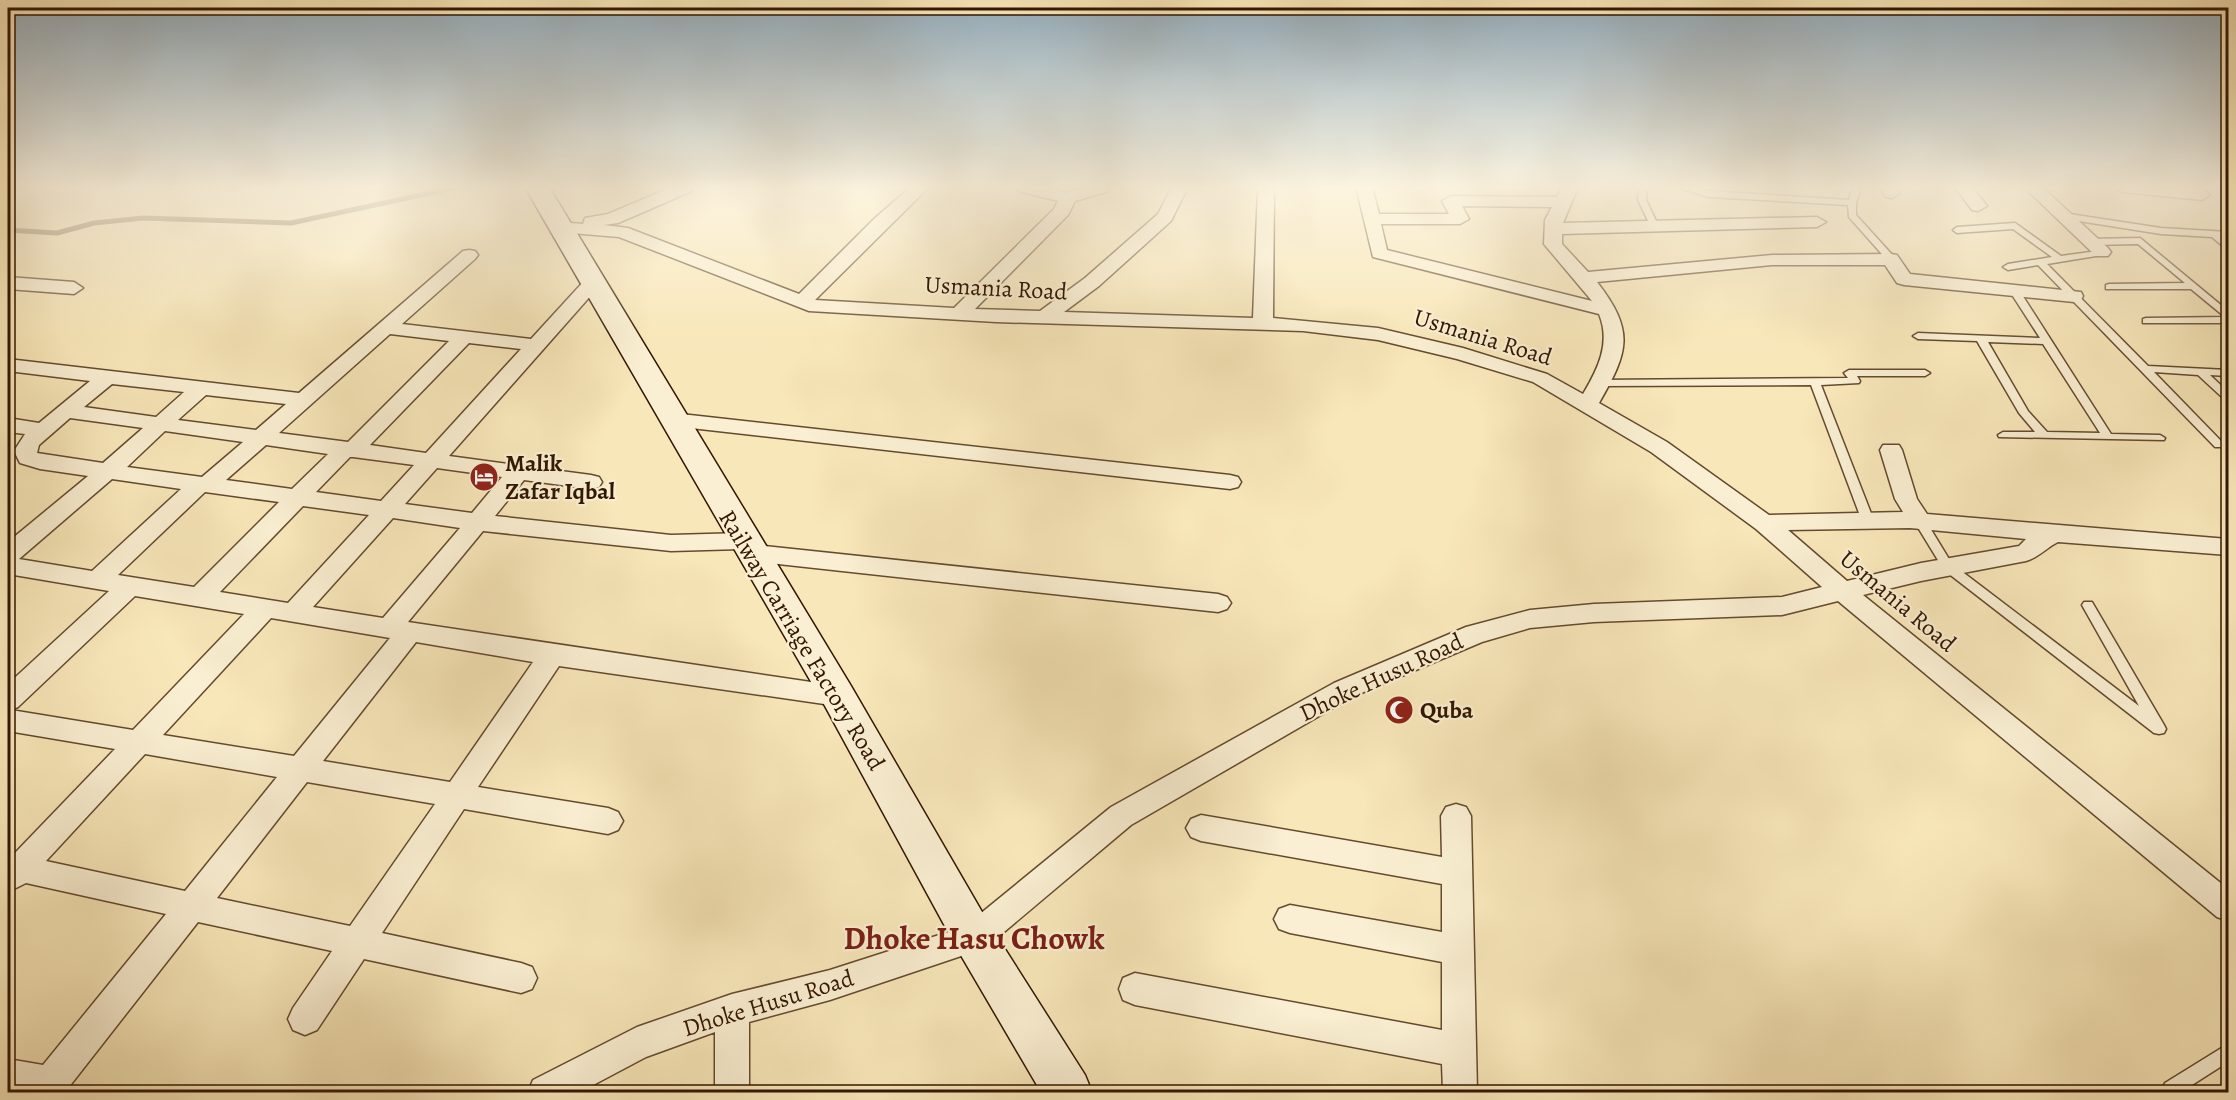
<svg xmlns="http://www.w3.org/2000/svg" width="2236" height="1100" viewBox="0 0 2236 1100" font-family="Alegreya,serif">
  <rect width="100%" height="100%" fill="#f8e7b9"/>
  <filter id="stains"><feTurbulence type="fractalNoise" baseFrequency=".00333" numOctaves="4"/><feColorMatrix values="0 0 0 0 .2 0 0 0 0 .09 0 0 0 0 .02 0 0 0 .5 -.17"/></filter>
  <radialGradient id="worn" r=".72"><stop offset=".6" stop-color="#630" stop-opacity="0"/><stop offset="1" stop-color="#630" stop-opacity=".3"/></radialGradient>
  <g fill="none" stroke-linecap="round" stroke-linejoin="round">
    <path stroke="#816949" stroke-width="5" d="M8,230L57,233L94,223L143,218L291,223L458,187"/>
    <g stroke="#644a2e" stroke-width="3">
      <path id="lane" d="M1639,187H1647L1646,200L1658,225L1657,227H1651L1638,200Z
        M1676,187H1690L1709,191L1849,200L1853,187H1861L1856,203V215L1896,259L1894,261H1888L1849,217L1848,205L1709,197Z
        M2063,213L2161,228L2228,232V238L2223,237L2228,242V249L2225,248L2212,237L2161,234L2060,218L2059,216Z
        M2015,223L2061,256L2105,250L2107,252L2102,255L2047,264L2148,366L2228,370V376L2210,375L2228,392V400L2224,399L2198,375L2154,372L2223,443L2224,445L2223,447H2215L2038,265L2008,270L2003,267L2008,264L2052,257L2013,229L1957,233L1953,230L1957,227Z
        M2140,238L2228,311V323H2143V319L2146,318L2225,317L2191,289H2106V285L2109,284L2185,283L2138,244L2091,245L2087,242L2091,239Z
        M2014,287L2019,290L2111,434L2160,435L2165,438L2164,440L1999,437L1998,435L2003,432H2035L2019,413L1977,341L1918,339L1913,336L1918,333L2040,338L2009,290ZM1988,342L2043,344L2100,433L2047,432L2028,411Z
        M1849,370H1925L1930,373L1925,376H1857L1860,381L1859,383L1821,385L1874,521L1868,525L1862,521L1811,385L1600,386L1595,383L1600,380L1848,378L1844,373Z
        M1920,517L1924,518L1952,564L2139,706L2082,605L2084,602H2092L2164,725L2166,729L2164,733L2159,734L2154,733L1944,570L1914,521Z
        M2228,1044V1062L2181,1092H2164L2162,1089L2165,1083Z"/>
    </g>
    <g stroke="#644a2e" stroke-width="3">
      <path id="street" d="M672,187H694L692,191L618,223L604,225L628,228L799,294L874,219L911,187H929L815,300L954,308L1054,209L1058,201L1018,191L1016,187H1044L1067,193L1086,187H1111L1109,191L1075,201L1068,215L975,309L1040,311L1085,278L1158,214L1172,187H1188L1171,221L1099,286L1064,312L1253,318L1258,187H1274L1273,318L1378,328L1463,348L1547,374L1583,394C1598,369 1611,343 1599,314L1373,257L1356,187H1372L1379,214H1449L1442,201L1451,196L1557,197L1562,187H1578L1563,223L1817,217L1826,222L1817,227L1562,234V244L1588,272L1772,255L1891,254L1897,255L1910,274L2081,292L2083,296L2081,300L2074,302L1904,285L1897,283L1885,265H1772L1597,282C1635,331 1629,351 1599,403L1667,442L1769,515L1903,512L1895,499L1880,450L1883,445H1899L1902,450L1917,499L1927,514L2228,539V555L2058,542C2046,548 2038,558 2026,561L1921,581L1863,595L2228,889V921L2217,917L1838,601L1782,615L1594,622L1530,628L1482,642L1352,697L1131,825L985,948L830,1000L749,1022V1092H715V1032L646,1057L580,1092H528L533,1080L637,1027L732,994L830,970L964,927L1111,807L1334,683L1466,627L1530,610L1594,604L1782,597L1822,587L1756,529L1651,452L1533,382L1457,359L1378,340L1303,331L996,322L809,311L619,237L559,232L550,227L559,222L583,224L585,218L608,214ZM1462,206L1552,207L1545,220L1544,244L1592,301L1387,250L1381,224H1460L1469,219ZM1910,528L2026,539L2019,546L1921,563L1847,581L1788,530Z
        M1880,187H1896L1900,193L1892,198L1886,197Z
        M1955,187H1972L1987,206L1978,211L1972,210Z
        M2024,187H2042L2108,248L2111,252L2108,256H2096Z
        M2114,187C2131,187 2201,182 2210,195L2202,200L2122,192Z
        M469,250L475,251L478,255L475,259L402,324L531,339L585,280H599L601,284L449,456L591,475L599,477L602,482L599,487L591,489L524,480L495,516L671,535L744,533L752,535L756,541L754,545L1218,594L1227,597L1231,603L1227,609L1218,612L751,561L742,559L739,553L741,549L671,551L483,531L408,622L838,686L848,689L851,696L848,703L838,706L559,666L478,787L608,808L618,812L623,821L618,830L608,834L464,809L382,933L521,963L532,967L537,978L532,989L521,993L364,959L317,1030L305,1035L293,1030L288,1019L293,1008L332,951L198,922L65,1092H8V1059L43,1065L166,914L26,883L12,890L8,889V853L14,854L115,749L8,731V684L109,591L8,574V542L88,476L40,469L20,463L14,451L25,434L8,432V418L39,423L90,381L8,371V359L299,393L463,251ZM390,334L449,341L348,442L279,433ZM469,343L521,349L426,453L370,445ZM112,384L184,392L156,417L84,407ZM206,395L286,404L256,430L178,420ZM70,418L143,428L103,463L37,453L39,445ZM165,431L243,442L202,477L127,467ZM266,445L328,454L292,489L226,480ZM350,457H353L414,465L381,501L316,492ZM437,468L502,477L472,513L405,504ZM112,479L181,489L92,571L19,559ZM205,492L279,502L194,587L118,575ZM303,506L369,515L288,603L220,592ZM393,518L460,528L383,618L313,607ZM135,596L244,614L133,730L11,710L18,707ZM271,618L390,638L294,756L163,735ZM416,642L533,662L450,782L323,761ZM145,754L277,777L185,891L46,861ZM307,782L435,804L350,926L217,898Z
        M8,277L74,282L83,288L74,294L8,289Z
        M672,413L1230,475L1238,477L1241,482L1238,487L1230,489L664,425L661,420L664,415Z
        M1456,804L1466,807L1471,816L1477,1092H1443L1442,1064L1135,1005L1123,1000L1119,989L1123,978L1135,973L1442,1030V962L1290,933L1279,929L1274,919L1279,909L1290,905L1442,932V884L1201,841L1191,837L1186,828L1191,819L1201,815L1442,857L1441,816L1446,807Z"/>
    </g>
    <g stroke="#321600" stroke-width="3">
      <path id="secondary" d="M525,187H549L851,686L989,924L1085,1075L1092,1092H1041L959,952L825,706Z"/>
    </g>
    <use href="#lane" fill="#faefd2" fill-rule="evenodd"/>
    <use href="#street" fill="#faefd2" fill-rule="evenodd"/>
    <use href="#secondary" fill="#faefd2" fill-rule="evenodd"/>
  </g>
  <linearGradient id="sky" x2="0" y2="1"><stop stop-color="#93acbc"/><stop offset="0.55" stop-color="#fcf4e0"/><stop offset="1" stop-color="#fcf4e0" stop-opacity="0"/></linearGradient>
  <rect width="2236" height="341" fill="url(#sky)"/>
  <defs>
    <g id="hotel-disc" transform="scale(1.5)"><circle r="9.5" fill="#8f2418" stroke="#faefd2"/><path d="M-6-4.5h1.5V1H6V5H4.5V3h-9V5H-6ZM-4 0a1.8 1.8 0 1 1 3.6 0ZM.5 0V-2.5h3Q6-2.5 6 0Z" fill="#fff"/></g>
    <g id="mosque-disc" transform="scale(1.5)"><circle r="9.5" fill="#8f2418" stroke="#faefd2"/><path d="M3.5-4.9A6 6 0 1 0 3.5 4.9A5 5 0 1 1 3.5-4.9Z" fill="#fff"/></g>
  </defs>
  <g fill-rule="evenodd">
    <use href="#hotel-disc" x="484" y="477"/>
    <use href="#mosque-disc" x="1399" y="710"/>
  </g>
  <g text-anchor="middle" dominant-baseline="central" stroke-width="4.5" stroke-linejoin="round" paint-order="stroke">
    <g font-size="24" fill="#321600" stroke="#faefd2">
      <text transform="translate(996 288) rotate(3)">Usmania Road</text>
      <text transform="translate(1483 337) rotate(17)">Usmania Road</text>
      <text transform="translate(1898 601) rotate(40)">Usmania Road</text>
      <text transform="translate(802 640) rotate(59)">Railway Carriage Factory Road</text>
      <text transform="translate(1381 677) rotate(-25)">Dhoke Husu Road</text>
      <text transform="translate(768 1003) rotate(-17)">Dhoke Husu Road</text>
    </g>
    <g font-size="24" font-weight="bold" fill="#321600" stroke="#faefd2" text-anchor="start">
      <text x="505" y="463">Malik<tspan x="505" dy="28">Zafar Iqbal</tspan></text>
      <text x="1420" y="710">Quba</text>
    </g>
    <g font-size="32" font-weight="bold" fill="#7a1f14" stroke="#faefd2">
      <text x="974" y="938">Dhoke Hasu Chowk</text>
    </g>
  </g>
  <rect width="2236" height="1100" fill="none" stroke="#f8e7b9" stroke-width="30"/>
  <rect x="9" y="9" width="2218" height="1082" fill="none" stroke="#321600" stroke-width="3"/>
  <rect x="15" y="15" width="2206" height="1070" fill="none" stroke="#321600" stroke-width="1.5"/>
  <rect width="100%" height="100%" filter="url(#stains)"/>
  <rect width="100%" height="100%" fill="url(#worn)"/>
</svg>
